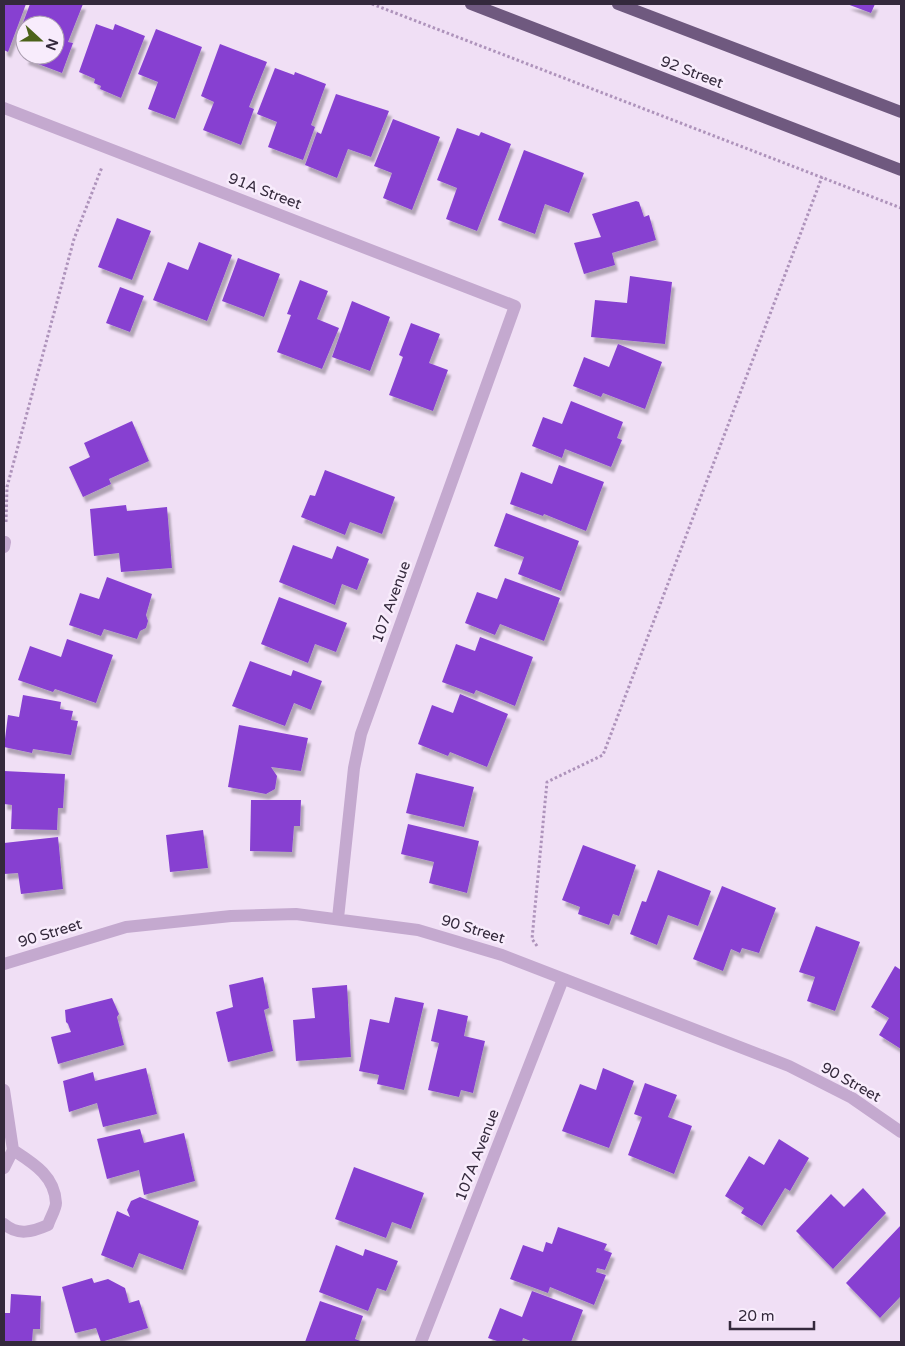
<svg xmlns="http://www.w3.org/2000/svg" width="905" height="1346" viewBox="0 0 905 1346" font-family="'Varela Round',sans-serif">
  <defs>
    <filter id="shadow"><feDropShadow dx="3" dy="5.5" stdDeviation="1" flood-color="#0004"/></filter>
  </defs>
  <rect width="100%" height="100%" fill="#f0dff5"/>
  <path fill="#8741d1" filter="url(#shadow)" d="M4,4H26L8,52L4,50Z
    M30,4H83L68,42L73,43L62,73L25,59L27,55H55V25H25V38L18,36Z
    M847,4H875L871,13Z
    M96,24L113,30L115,24L145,36L121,98L100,89L101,86L94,83L95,79L79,72Z
    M156,29L202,47L175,119L148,109L158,82L138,74Z
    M220,44L267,62L249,107L254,109L241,145L203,130L214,102L201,96Z
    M275,68L294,75L295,72L326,84L311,125L315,127L303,160L268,147L277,122L257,114Z
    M336,94L389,111L371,157L348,149L337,178L305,165L317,132L321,134Z
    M393,119L440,137L412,210L383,198L392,173L374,166Z
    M457,128L479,136L481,132L511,144L477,231L446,219L457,188L437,180Z
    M524,150L584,173L569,213L545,204L535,234L498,220Z
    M636,201L639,202L644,217L649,215L656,240L612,253L615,265L584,274L574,243L601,237L592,214Z
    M117,218L151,231L132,280L98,267Z
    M199,242L232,255L207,321L153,300L168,262L188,270Z
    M238,258L280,274L264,317L222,301Z
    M630,276L672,282L665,344L591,337L595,300L627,303Z
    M300,280L328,291L317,319L339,328L322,369L277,352L291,315L287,314Z
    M120,287L144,296L130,332L106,323Z
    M352,301L390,317L370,371L332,357Z
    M411,323L440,334L429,363L448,370L433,411L389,395L403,357L399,355Z
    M618,344L662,362L645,409L603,393L601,397L573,386L584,357L609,367Z
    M571,401L623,422L617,438L622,440L611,467L565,449L562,458L532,446L543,417L562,424Z
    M132,421L149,461L109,479L111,484L83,497L69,467L90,457L84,443Z
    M559,465L604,482L586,531L544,514L543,516L510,504L521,472L552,484Z
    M325,470L395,497L382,534L350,522L345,535L301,517L310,495L315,496Z
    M126,505L127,511L167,507L172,568L121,572L119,553L94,556L90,509Z
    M506,513L579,541L561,591L518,574L524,557L494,546Z
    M293,545L332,559L337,546L369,559L357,590L342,584L335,605L279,582Z
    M107,577L152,594L146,615L148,621L146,628L140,631L137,639L104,629L101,636L69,625L80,593L99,599Z
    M505,578L560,598L544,641L500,624L495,635L465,623L477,592L497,599Z
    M279,597L347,623L336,652L315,644L308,663L261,644Z
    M480,637L533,657L515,706L476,690L474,694L442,682L456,644L475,651Z
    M67,639L113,655L96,703L55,689L53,692L18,680L30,646L61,657Z
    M250,661L291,676L293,670L322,681L311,710L294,703L285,726L232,706Z
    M460,694L508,714L487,767L450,752L448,756L418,744L432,705L453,713Z
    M23,695L61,702L60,709L73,711L71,720L78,721L71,755L33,749L32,753L4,747L8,715L19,717Z
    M239,725L308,738L301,771L271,767L277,776L275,789L266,794L228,787Z
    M4,771L65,774L63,808H58L57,830L11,829L12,805L4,804Z
    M416,773L474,787L464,827L406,813Z
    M251,800H301L300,826H294L292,852L250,851Z
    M408,824L479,841L467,893L429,883L434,862L401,854Z
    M203,830L208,868L170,872L166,835Z
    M58,837L63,889L21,894L18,873L4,874V843Z
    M583,845L636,865L619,916L613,914L609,925L578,914L580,907L562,900Z
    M658,870L711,891L698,926L668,915L657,945L630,934L642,901L646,902Z
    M722,886L776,908L759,953L742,948L740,953L731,949L723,971L693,959Z
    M816,926L860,942L835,1011L807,1001L815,977L799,972Z
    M895,966L901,970V1049L879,1035L889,1018L871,1007Z
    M263,977L269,1008L264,1010L273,1051L228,1062L216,1012L233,1007L229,985Z
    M347,985L351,1057L296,1061L293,1020L315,1018L312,988Z
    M395,997L424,1003L404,1090L377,1084L379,1075L359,1071L370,1019L389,1023Z
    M112,998L119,1014L117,1017L124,1045L58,1064L51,1037L71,1032L68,1024L66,1022L65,1010Z
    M438,1009L468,1016L464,1036L485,1041L473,1093L461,1090L459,1097L428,1090L439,1043L431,1041Z
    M146,1068L157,1114L103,1127L97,1103L69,1112L63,1081L93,1072L95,1081Z
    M603,1068L634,1081L609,1148L562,1131L580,1084L596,1090Z
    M645,1083L677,1095L668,1117L692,1126L674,1174L628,1155L642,1117L634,1114Z
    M140,1129L144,1143L184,1133L195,1181L144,1195L139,1170L107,1179L97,1139Z
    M779,1139L809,1158L790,1191L785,1188L762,1226L741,1213L744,1208L725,1196L749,1156L764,1165Z
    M354,1167L424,1193L411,1229L392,1222L386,1238L335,1219Z
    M863,1188L886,1213L833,1269L796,1231L831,1194L844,1207Z
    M140,1197L199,1221L183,1270L139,1253L133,1268L101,1255L117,1211L130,1217L127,1210L131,1201Z
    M901,1225V1296L880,1318L846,1283Z
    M558,1227L607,1244L604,1250L612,1253L605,1270L597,1268L596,1272L606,1275L594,1305L550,1287L548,1293L510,1279L523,1245L543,1252L546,1242L552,1244Z
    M336,1245L363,1256L365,1249L398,1261L386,1291L377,1288L368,1311L319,1292Z
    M92,1278L94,1283L108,1279L125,1288L129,1303L139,1300L148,1328L101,1342L96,1328L75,1333L62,1287Z
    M532,1291L583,1310L571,1342H533L523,1338L522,1342H500L488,1338L500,1308L522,1317Z
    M11,1294L41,1296L40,1329H33L32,1342H4V1313H10Z
    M320,1301L363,1316L355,1339L363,1342H305Z"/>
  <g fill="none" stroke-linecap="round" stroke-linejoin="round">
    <path stroke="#ae93bb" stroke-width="3" stroke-dasharray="2.5 2.5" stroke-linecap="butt" d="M372,4L901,208
      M6,522L7,487L74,239L102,167
      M537,946L532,939L547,782L603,755L822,177"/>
    <path stroke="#c4a9cf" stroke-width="12" d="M4,108L515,306L361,734L354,768L338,918
      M4,547L5,542
      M4,964L126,927L231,916L296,914L418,930L502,955L789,1066L852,1098L901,1132
      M4,1090L13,1150L4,1168
      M4,1224C18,1236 32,1232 48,1225C50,1218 56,1209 56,1203C55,1176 33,1163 13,1150
      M421,1342L563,979"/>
    <path stroke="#6f597f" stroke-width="12" d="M471,4L901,170
      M618,4L901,112"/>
  </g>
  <g text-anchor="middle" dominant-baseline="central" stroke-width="5" stroke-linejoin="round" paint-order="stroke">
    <g font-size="15" fill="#34293c" stroke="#f8ecfc">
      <text transform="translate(692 72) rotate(21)">92 Street</text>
      <text transform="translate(265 191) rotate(21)">91A Street</text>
      <text transform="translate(391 602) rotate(-70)">107 Avenue</text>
      <text transform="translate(473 929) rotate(17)">90 Street</text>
      <text transform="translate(50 933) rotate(-17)">90 Street</text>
      <text transform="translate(851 1082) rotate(29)">90 Street</text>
      <text transform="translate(477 1155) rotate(-69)">107A Avenue</text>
    </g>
  </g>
  <rect width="905" height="1346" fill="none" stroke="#34293c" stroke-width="10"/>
  <g transform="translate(40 40) rotate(111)"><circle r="24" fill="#f8ecfc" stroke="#aa9eaf"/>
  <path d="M0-4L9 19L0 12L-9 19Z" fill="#4c621a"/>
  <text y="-8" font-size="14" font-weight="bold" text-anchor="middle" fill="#34293c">N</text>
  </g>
  <path d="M730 1321v8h84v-8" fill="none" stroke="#34293c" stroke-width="2.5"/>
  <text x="738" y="1321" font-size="15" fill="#34293c" stroke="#f8ecfc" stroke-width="4" paint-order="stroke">20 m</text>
</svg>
